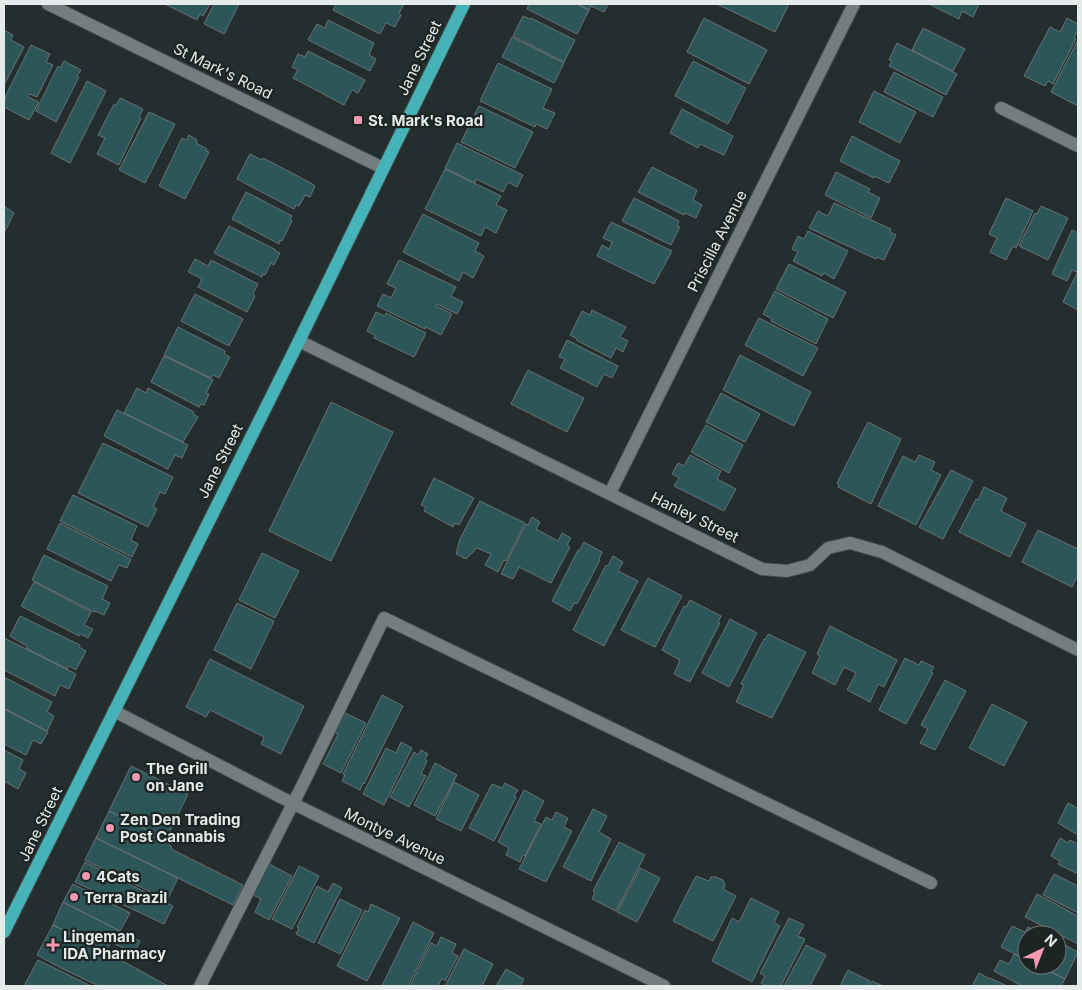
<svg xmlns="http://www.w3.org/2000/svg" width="1082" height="990" viewBox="0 0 1082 990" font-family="Inter,sans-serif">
  <rect width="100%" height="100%" fill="#252e2e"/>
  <path fill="#2d5659" stroke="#687273" d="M165,4H210L203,16L200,14L197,20Z
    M214,4H239L224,34L204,24Z
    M336,4H404L399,13L401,15L395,27L386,23L380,34L333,10Z
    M529,4H577L589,10L577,34L527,9Z
    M577,4H608L604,12L591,6L589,10Z
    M717,4H789L775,32Z
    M929,4H979L973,17L962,11L959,19Z
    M523,16L530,19L531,18L575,40L564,62L513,36Z
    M704,18L767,50L749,84L687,52Z
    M1067,18L1078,24V30L1074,38L1076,39L1053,84L1048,81L1045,86L1024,76L1050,27L1060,32Z
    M328,20L374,43L369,55L376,59L370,71L308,40L317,24L325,28Z
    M923,28L965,49L953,71L912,50Z
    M4,30L13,35L11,40L24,47L4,85Z
    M512,37L564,63L554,83L502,57Z
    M1078,40V106L1051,92Z
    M897,43L957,74L946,95L889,66L892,61L889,60Z
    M31,45L50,54L46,62L53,65L37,97L30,94L28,97L39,102L29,120L4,107V102L6,97H5Z
    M308,51L365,80L358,93L352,90L344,105L293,78L298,70L292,67L298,54L305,57Z
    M64,61L81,70L77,76L79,77L56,122L36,111L58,66L60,68Z
    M693,61L746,88L728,124L675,96Z
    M498,63L552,89L543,108L555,113L547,129L536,124L535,127L480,101Z
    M894,72L943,97L933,117L884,92Z
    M87,81L106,91L70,163L51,153Z
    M874,91L916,112L900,143L859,122Z
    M120,98L143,109L139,117L141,118L119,165L97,154L105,138L98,135L114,104L116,106Z
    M479,106L533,132L515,168L461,142Z
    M682,109L733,136L724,155L700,144L698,148L670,133Z
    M149,112L175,124L145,183L119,170Z
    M189,135L197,140L196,143L207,149L206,151L209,152L185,199L159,186L182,138L186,140Z
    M852,136L900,161L889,183L874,176V178L840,161Z
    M457,143L523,175L517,187L508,182L503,192L476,179L475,183L445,168Z
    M250,154L262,160L263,158L309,182L315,186L310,197L305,195L299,206L296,205L294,209L237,179Z
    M652,167L697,190L693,200L702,205L696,218L685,213L684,215L638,192Z
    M445,169L501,196L496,205L507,210L496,233L485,227L481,236L425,209Z
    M836,172L870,189L868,192L880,198L871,218L825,195Z
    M246,192L292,216L290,220L292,221L282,241L280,240L279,244L232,219Z
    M634,198L679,221L677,226L680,227L671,245L622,221Z
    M1006,198L1033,211L1016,248L1013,246L1006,260L990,252L997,238L989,234Z
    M834,203L891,229L890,232L896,235L884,260L877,257L876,259L809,228L818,211L828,216Z
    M4,206L14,213L4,233Z
    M1041,206L1068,218L1048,260L1019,246L1035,213L1037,214Z
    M423,214L479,243L475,251L484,256L473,278L463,272L459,281L403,252Z
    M611,222L672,251L654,284L597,256L602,245L609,249L612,242L603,238Z
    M229,226L276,250L275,251L280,253L274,265L271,263L265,275L263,274L262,277L214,253Z
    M1072,230L1078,233V269L1076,272L1072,270L1067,281L1052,274Z
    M808,231L848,251L834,279L824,273L822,276L793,261L798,252L792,249L798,236L804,239Z
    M195,259L208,266L211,260L258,284L253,294L255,296L247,312L198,287L202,279L188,272Z
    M399,260L456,287L451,296L463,302L457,314L437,304L436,306L452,314L441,335L426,327L425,329L377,306L383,294L391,298L396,288L387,284Z
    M789,264L846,292L833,318L776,289Z
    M1078,271V310L1063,302Z
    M775,291L828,319L816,344L771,321L772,319L763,314Z
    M195,294L243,319L229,346L181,321Z
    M592,310L626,327L620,337L628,341L623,352L616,348L611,358L576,340L577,339L570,335L582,311L590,315Z
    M376,312L385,316L386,313L426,333L414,357L374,338L375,335L367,331Z
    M759,318L818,348L803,376L745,345Z
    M178,327L225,351L224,354L230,357L219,378L213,375L211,378L164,355Z
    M567,340L618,366L612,378L604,374L597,387L560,368L565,359L559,357Z
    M740,355L811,392L794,426L723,390Z
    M164,356L213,380L206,393L209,394L204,405L201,404L199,407L151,382Z
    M528,370L584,398L567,432L511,404Z
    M137,388L146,393L148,388L194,412L193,414L198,417L183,442L124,413Z
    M721,393L760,414L745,442L706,422Z
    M331,402L393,432L331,561L269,531Z
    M117,410L188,445L182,458L175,455L168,469L104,436Z
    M868,422L901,439L871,504L838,487L839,485L837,483Z
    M706,425L743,445L729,473L691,452Z
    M103,443L173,477L165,494L160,492L153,507L157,509L148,527L78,493Z
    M690,455L721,471L717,479L736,489L724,511L674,486L679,478L672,474L678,463L684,466Z
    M919,455L935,462L931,470L941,475L916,525L878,506L903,456L915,462Z
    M951,470L973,481L943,539L919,527Z
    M434,478L474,498L459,525L455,523L453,527L424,511L426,507L421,505Z
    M984,487L1007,498L1001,511L1026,524L1010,557L959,532L976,499L978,500Z
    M73,495L137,526L131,540L138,544L132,557L60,521Z
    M480,501L525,523L506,561L504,560L498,572L485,565L491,554L477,548L466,559L456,554L460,539Z
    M532,517L540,522L536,529L558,541L562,533L571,538L567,545L570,547L551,583L519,567L513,579L501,574L526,524L528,525Z
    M60,523L131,559L127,568L119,565L111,581L47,549Z
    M1038,530L1078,549V575L1072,587L1022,562Z
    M584,542L602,552L599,559L600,560L577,604L574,603L570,611L552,601L578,550L579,551Z
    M262,553L299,571L275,618L239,600Z
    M44,555L108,586L102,599L110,603L104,615L95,611L94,612L32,580Z
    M613,556L623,562L618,571L638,581L604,646L573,630L606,565L608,566Z
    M648,578L682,596L655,647L621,630Z
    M34,582L91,612L84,625L93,629L88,638L80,634L79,636L21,606Z
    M690,600L721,616L718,623H720L690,682L674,674L680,660L662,650L684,606L686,607Z
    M237,603L274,621L251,669L214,650Z
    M20,616L80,645L79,647L86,651L76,670L69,666L67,669L26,648L27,646L10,636Z
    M730,619L757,633L729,687L702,673Z
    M830,626L897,660L884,687L878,684L870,702L847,690L856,673L844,667L835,685L812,673L820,656L817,654Z
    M768,634L806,652L772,718L736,702L744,685L741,684L764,639L765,640Z
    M4,638L76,674L69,689L60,685L55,696L4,670Z
    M905,658L919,665L921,661L934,667L931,672L933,673L906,724L879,710Z
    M210,659L304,706L281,754L261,744L264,737L210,710L206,717L186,707Z
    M4,677L52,702L47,712L54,716L47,731L4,708Z
    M945,680L966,691L935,750L920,743L928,729L921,725Z
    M382,695L403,706L364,784L363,783L360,790L342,781L345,775L343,774Z
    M992,704L1027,722L1004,766L969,748Z
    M4,709L48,732L41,744L33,740L26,755L4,744Z
    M345,713L366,723L341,773L323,764L338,734L335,733Z
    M401,742L412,748L384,805L363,794L386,748L396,753Z
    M4,750L23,760L19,769L26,773L18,789L4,781Z
    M421,750L428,754L425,759L427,761L421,774L426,776L409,807L390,797L414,752L418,755Z
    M435,763L457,775L435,816L414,805Z
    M131,766L188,794L166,839L109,811Z
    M454,782L479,795L461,831L436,819Z
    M505,783L518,790L514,796L516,797L494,841L469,828L492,784L502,788Z
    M524,790L544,801L534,821L541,824L525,856L523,855L520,862L506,855L509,848L498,842Z
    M1068,803L1077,808L1078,807V835L1058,823Z
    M593,809L607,816L599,832L611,839L591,881L563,867Z
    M109,811L166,839L173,850L243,885L233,905L96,838Z
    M556,812L568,818L564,827L572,831L546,882L519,869L546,817L552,820Z
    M96,838L178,878L167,900L85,860Z
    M1060,838L1068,843L1070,840L1078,844V874L1058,864L1060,861L1051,856Z
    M619,842L645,855L616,911L592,899L595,892L593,891Z
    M85,862L173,906L164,924L75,882Z
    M269,864L292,876L269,920L255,912L261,899L253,895Z
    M299,866L319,876L292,929L272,919Z
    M640,868L660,878L637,922L617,912Z
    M1054,874L1078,886V913L1043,895Z
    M696,876L709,881L711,877H716L723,880L725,886L723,889L736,896L713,941L673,921Z
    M333,883L342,888L314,943L296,934L299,928L297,927L317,886L328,892Z
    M73,884L130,913L120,931L63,902Z
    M1037,894L1078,916V944L1025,917Z
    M751,898L779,912L774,923L780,926L752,982L712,961L732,918L739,922Z
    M340,899L362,910L340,954L318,943Z
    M63,902L140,941L134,953L111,942L106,952L53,925Z
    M371,904L400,918L367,981L337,966L365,910L368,912Z
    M789,918L804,925L798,936L805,939L781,986H766L761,983L765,976L760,973Z
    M413,922L434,933L408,986H382Z
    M53,925L106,952L168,986H99L63,969L37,955Z
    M1012,926L1025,932L1028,927L1044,935H1027V960L1001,947Z
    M441,937L456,944L452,953L458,956L445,981L442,978L438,986H410L431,943L437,946Z
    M1057,941L1078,952L1065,979L1037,965H1057Z
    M806,945L826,955L810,986H784Z
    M464,949L493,964L482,986H445Z
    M1014,954L1027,960V965H1037L1065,979L1061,986H1022L994,971L1000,960L1009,964Z
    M38,960L91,986H24Z
    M506,969L524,979L520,986H496Z
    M848,970L870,981L867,986H840Z
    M979,973L990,979V978L1007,986H972Z
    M872,981L883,986H869Z"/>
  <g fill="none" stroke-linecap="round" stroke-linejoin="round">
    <g stroke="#424949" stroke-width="14">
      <path id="minor" d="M48,4L383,168
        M1001,108L1078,146
        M299,341L762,569L787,571L810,565L828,548L850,543L882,552L1078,650
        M610,493L854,4
        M114,711L292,803L664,986
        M200,986L302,786L384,618L931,883"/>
    </g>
    <g stroke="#424949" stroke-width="14">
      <path id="major" d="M4,932L299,341L464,4"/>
    </g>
    <use href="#minor" stroke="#757e7f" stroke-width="12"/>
    <use href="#major" stroke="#46b3b9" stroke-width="12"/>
  </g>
  <g fill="#f19ab1" stroke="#1c2424" stroke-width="2">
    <rect x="353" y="115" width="10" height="10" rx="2.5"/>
    <circle cx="136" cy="777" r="5"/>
    <circle cx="110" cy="828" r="5"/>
    <circle cx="86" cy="876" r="5"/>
    <circle cx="74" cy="897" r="5"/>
    <path d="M50.5 937.5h5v5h5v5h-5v5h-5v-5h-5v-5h5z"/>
  </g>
  <g text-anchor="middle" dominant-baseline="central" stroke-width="4.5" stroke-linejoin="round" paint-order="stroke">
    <g font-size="15" fill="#e5eaea" stroke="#1c2424">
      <text transform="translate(419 58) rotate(-64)">Jane Street</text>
      <text transform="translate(223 71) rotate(26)">St Mark's Road</text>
      <text transform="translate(717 241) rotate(-63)">Priscilla Avenue</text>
      <text transform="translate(220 461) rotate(-63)">Jane Street</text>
      <text transform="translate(695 517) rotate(26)">Hanley Street</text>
      <text transform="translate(40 824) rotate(-64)">Jane Street</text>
      <text transform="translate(395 836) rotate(26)">Montye Avenue</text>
    </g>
    <g font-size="15" font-weight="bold" fill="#e5eaea" stroke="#1c2424" text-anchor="start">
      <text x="368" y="120">St. Mark's Road</text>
      <text x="146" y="768">The Grill<tspan x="146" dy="17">on Jane</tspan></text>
      <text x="120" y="819">Zen Den Trading<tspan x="120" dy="17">Post Cannabis</tspan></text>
      <text x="96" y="876">4Cats</text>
      <text x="84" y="897">Terra Brazil</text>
      <text x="63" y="936">Lingeman<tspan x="63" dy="17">IDA Pharmacy</tspan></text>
    </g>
  </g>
  <rect width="1082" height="990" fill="none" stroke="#e5eaea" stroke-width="10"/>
  <g transform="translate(1042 950) rotate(43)"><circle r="24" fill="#1c2424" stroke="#6c7373"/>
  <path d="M0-4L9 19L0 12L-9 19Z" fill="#f19ab1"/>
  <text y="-8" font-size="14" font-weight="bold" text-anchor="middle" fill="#e5eaea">N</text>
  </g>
</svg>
